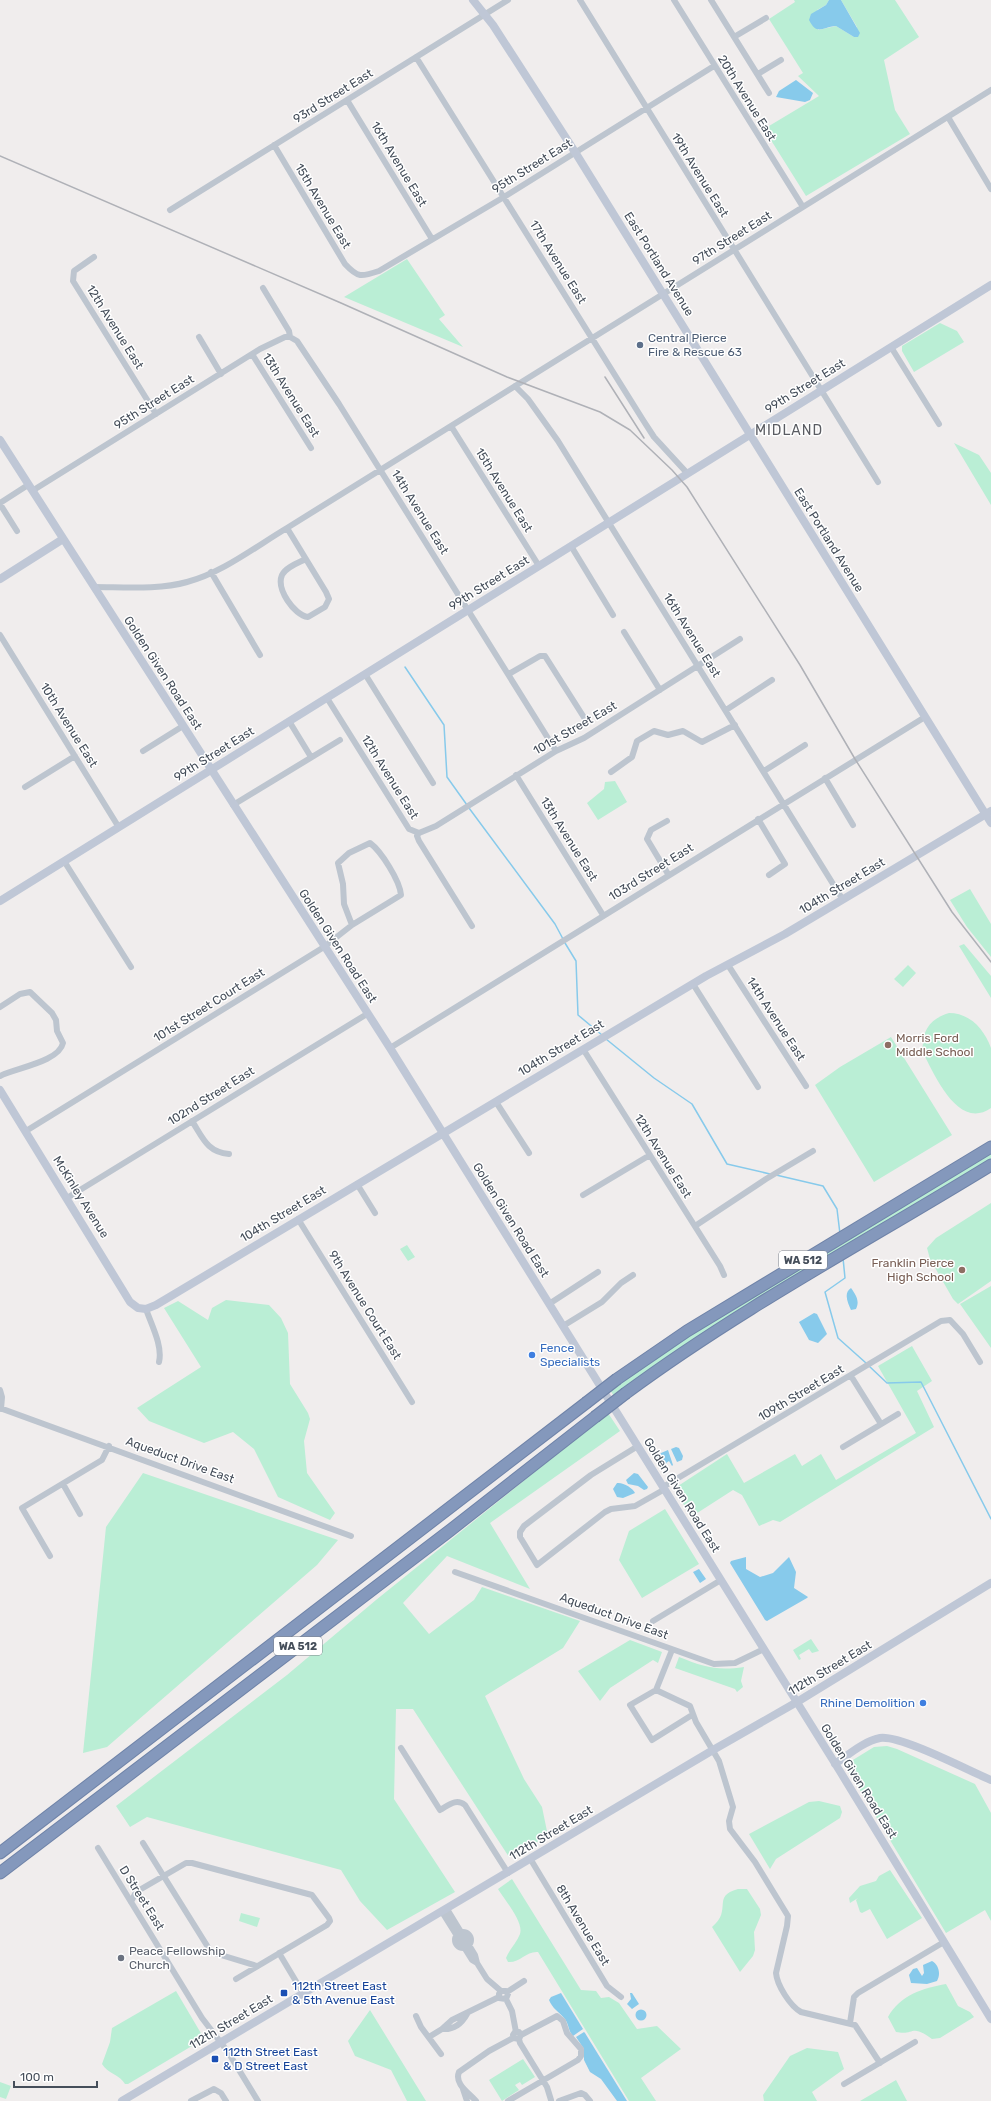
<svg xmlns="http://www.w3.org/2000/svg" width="991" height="2101" viewBox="0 0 991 2101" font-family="Rubik,sans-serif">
  <rect width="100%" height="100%" fill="#f0eded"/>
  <path fill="#baeed5" d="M794,0H829L826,5L817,10L818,30L836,26L854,37L857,27L841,0H895L919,37L884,60L895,110L910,134L806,196L764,129L819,96L798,76L803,73L769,19L795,2Z
    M407,259L445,315L439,319L463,347L344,297Z
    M940,323L957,331L964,342L914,372L902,351V346Z
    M954,443L979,455L991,473V505Z
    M615,781L627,802L598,820L587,803L604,789L605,782Z
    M970,889L991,924V957L967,927L950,900Z
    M964,944L991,976V998L959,946Z
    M908,965L916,973L903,987L894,979Z
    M949,1013C970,1013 984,1029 991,1048C991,1057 991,1096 991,1108C958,1131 935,1075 923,1053C921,1032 929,1019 949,1013Z
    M891,1037L952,1135L874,1182L815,1085L840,1067Z
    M991,1153V1160L614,1396L610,1390L686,1337Z
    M991,1203V1281L958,1304L953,1299L930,1259L927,1248L936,1238Z
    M407,1245L415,1257L408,1261L400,1249Z
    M991,1286V1348L960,1304Z
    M226,1300L269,1305L281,1318L288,1333L290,1384L308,1413L310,1419L304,1441L307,1473L335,1513L330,1520L278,1497L254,1449L233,1432L204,1443L149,1421L137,1408L201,1367L164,1308L178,1301L208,1320L212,1308Z
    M912,1346L932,1381L917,1391L934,1427L780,1522L773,1520L759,1526L742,1495L733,1490L691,1517L677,1493L678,1486L727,1454L744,1483L795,1454L802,1466L821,1454L836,1480L916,1433L878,1366Z
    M608,1413L620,1431L490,1523L530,1589L447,1556L403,1603L429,1634L474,1600L482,1587L580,1621L563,1648L485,1696L524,1779L542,1807L548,1836L509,1857L413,1709H396L394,1799L455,1892L387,1930L360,1901L341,1870L147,1817L130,1827L116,1806L287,1675L376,1600Z
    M143,1473L338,1540L317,1565L107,1747L83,1753L106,1527Z
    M665,1509L699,1564L642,1598L619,1560L629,1531Z
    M811,1639L819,1651L812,1653L809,1649L799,1655L801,1659L799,1660L793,1650Z
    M630,1640L662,1652L658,1663L653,1660L610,1688L600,1701L578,1671Z
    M679,1657C704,1667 717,1671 744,1667L741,1681L743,1687L737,1692L735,1689L675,1668Z
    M887,1746L897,1749L975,1784L991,1813V1921L985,1910L946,1933L846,1767L848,1763L874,1747Z
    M819,1801L840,1806L842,1812L840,1818L776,1859L770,1869L749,1834L809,1802Z
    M890,1870L922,1918L887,1939L870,1909L862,1913L860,1912L856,1900L858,1898L850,1903L849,1898L860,1886L876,1881L879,1876Z
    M512,1879L581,1990L596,1991L601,1998L609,1997L619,2003L637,2029L657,2026L681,2049L641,2078L656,2101H629L538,1952C526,1951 520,1963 508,1962L506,1958C509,1950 517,1942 520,1934C524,1922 504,1899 498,1889Z
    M738,1889H747L760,1909L761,1915L754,1932L755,1950L753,1956L740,1972L712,1927C733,1910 711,1896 738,1889Z
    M241,1913L260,1918L257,1927L239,1921Z
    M946,1984L958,2006L970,2012L974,2017L940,2038L932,2039C910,2023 915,2036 896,2032L888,2017C900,1995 923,1988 946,1984Z
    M176,1991L202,2035V2040L128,2084H125C120,2075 107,2073 102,2064L110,2042L112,2028Z
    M370,2010L426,2101H407L391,2070L355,2056L348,2041Z
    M807,2048L838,2052L844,2069L812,2092L817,2101H764L763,2095L790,2056Z
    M523,2059L535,2077L522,2085L520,2082L515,2085L519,2090L502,2101L489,2080Z
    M896,2080L907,2101H860Z
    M0,2082L11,2086L6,2099L0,2097Z"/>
  <path fill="#87caeb" d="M829,0H841L860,33L858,37H854L836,26C822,27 817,36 809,20L811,14L826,5Z
    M796,80L813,93L810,100L805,102L776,97L779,91Z
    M851,1288C856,1295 860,1301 856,1309L851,1310C848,1303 843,1293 851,1288Z
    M814,1313L817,1314L827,1334L818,1343L809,1340L799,1322Z
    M676,1447L679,1448L683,1456L682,1460L677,1462L671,1449Z
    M668,1450L673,1465L672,1466L669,1461L666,1463L667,1468L662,1466L657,1457L661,1453Z
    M634,1473L638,1474L648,1487L647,1489L644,1490L638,1486L628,1484L626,1480Z
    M617,1483C623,1482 633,1488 635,1493L623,1498L617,1497L613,1489Z
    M746,1557V1569L760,1577L773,1573L789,1557L796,1572L794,1588L808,1597L807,1598L767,1621L765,1620L730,1563L731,1561Z
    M699,1569L706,1579L700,1583L693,1572Z
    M932,1961C939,1965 941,1974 937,1981L927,1984L911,1983L909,1975L913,1969L917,1968L922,1976L924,1973L923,1965Z
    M561,1993L583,2029L573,2036C568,2031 569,2023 564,2018C559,2012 552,2008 549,2000L551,1997Z
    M630,1993H632L639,2004L632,2009L627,2004L631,1999Z
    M635.5 2015a5.5 5.5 0 1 1 11 0a5.5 5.5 0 1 1-11 0Z
    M584,2032L585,2033L627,2101H617L601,2079L590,2072L584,2060V2049L576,2037Z"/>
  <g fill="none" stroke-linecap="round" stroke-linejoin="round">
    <path stroke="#87caeb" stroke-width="1.5" d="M405,667L444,725L447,777L467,805
      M469,808L555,924L563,939
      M565,943L576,961L578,1015L602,1035
      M606,1039L654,1078L692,1104L727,1164L770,1174
      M776,1175L823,1186L837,1209L840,1234
      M843,1258L845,1278L825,1292L838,1338L866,1363
      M869,1366L887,1383L921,1382L991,1519"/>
    <g stroke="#6f83a8" stroke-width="13">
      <path id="highway" d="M617,1379L687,1331L991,1147
        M626,1393C741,1308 869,1240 991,1165
        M0,1853L586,1403
        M0,1873L448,1532L595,1417"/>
    </g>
    <path stroke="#bdc5cf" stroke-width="6" d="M580,0L878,482
      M674,0L803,207
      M711,0L769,93
      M734,37L766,18
      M416,57L643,420L654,437L687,473
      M758,74L781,60
      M347,100L432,239
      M948,117L991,189
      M274,145L345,264C358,278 361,277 379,271L504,197L714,66
      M170,210L508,0
      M94,257L74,271L73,281L156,414
      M263,288L289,331L290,337
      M199,337L221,374
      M290,337L297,341L339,404L556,751
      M891,347L939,424
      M252,354L311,448
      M515,386L528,399L558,441L843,900
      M451,426L539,566
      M32,491L260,349L285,337H290
      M0,503L28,485
      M0,504L17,531
      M287,528L326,592L329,599L325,607L308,617C294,615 276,589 282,575C286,567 298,563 306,559
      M571,546L613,615
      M211,572L260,655
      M94,587C122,587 160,590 187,582C222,573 255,547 287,528L991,90
      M624,632L660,690
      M0,635L118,826
      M365,674L433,783
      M509,674L540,656H545L585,719
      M327,698L409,829L419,833L436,826L556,751L584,738L740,639
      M726,710L772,680
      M289,721L311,757
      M143,751L183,726
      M764,771L805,745
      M611,772L632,757L637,741L654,731L668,735L683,731L702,742L735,725
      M516,775L603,915
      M825,778L853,825
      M25,787L75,756
      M233,805L340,740
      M758,819L785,864L769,875
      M667,821L651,830L647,839L668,874
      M419,833L417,836L419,841L472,926
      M64,861L131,967
      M728,965L806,1086
      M693,984L758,1087
      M0,1007L20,994L30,992L52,1013L56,1020L57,1031L63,1043C59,1062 15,1068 0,1076
      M390,1048L925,717
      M583,1049L720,1266L724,1275
      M496,1102L529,1153
      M192,1121C203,1138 207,1152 229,1154
      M26,1131L324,947L352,925L401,895C400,881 381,851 370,843L349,853L338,863L343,884L344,904L352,925
      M357,1184L375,1213
      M583,1195L650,1155
      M67,1198L367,1014
      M298,1219L412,1402
      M695,1226L766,1179L813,1151
      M549,1304L598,1272
      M146,1309C151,1324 163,1346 159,1362
      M563,1326L602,1302L621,1283L633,1275
      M851,1376L881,1424
      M0,1390L2,1397L1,1409
      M0,1408L351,1536
      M638,1446L591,1475L524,1526L520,1532V1537L537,1565L605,1512L611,1509L635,1506L665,1489
      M843,1447L898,1414
      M63,1484L80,1514
      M663,1487L941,1321L950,1320L963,1334L980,1362
      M50,1556L22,1508L102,1460L109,1446
      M455,1572L714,1664L735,1663L764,1649
      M653,1621L721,1580
      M656,1690L690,1706L696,1722L719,1761L733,1807L729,1821L730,1829L755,1862L788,1916L787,1926L776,1973C777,1985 790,2006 801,2012L855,2025L880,2063
      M656,1690L630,1705L652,1740L692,1715
      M656,1690L672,1650
      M401,1748L440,1810C449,1805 456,1798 465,1805L508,1873
      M143,1843L211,1952L257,1966
      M98,1848L202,2018L228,2052L258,2101
      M531,1860L607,1986L621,1997
      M131,1902L136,1892L186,1863H192L312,1895L329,1918L330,1921L327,1925L236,1979
      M442,1912L472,1960L477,1963L475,1955L447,1909
      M455 1940a8 8 0 1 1 16 0a8 8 0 1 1-16 0Z
      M279,1953L303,1993
      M477,1963L487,1979L501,1991
      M507,1992L524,1981
      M506,1999L499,1998V1994L501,1991H506L508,1994L506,1999L512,2011L516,2032
      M467,2014C462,2023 454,2030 442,2029L452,2020L499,1997
      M416,2016L421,2027L441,2054
      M850,2023L854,1997L858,1993L944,1942
      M429,2037L442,2029
      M519,2039L514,2038L513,2035L515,2032H519L521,2035L519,2039L520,2043L547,2087L551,2100
      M844,2084L915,2042
      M463,2089L467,2101
      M191,2101L214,2089L221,2093L226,2101
      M476,2101C469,2093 454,2084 459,2072L489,2051L513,2038
      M508,2101L578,2060L581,2056V2049L567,2033L563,2021L557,2016L521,2035
      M559,2101L581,2093L585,2095L590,2101"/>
    <path stroke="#bfc7d6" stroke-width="8" d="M473,0L493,25L575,152L991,823
      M0,440L390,1048L841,1773L991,2019
      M0,579L63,539
      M0,901L991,285
      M0,1090L130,1302L138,1308L146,1309L156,1305L706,976L785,934L991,811
      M835,1764C848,1755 864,1741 880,1738C901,1735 969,1771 991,1780
      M122,2101L713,1750L797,1702L991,1583"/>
    <use href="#highway" stroke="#8498bc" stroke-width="11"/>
    <path stroke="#afb1b7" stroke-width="1.5" d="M0,156L341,303L507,377L600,412L630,430L672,470L687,487L800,665L855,759L952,912L991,962
      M605,377L644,438"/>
    <g stroke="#6f83a8" stroke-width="13" stroke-linecap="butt">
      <path id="highway-bridge" d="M586,1403L617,1379
        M595,1417L626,1393"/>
    </g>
    <use href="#highway-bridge" stroke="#8498bc" stroke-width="11"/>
  </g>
  <circle fill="#5c6f8a" stroke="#fff" stroke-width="1.5" cx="640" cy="345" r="4"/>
  <g fill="#8d6e63" stroke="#fff" stroke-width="1.5">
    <circle cx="888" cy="1045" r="4"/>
    <circle cx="962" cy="1270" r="4"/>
  </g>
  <g fill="#3f7fe0" stroke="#fff" stroke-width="1.5">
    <circle cx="532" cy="1355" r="4"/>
    <circle cx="923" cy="1703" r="4"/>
  </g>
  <circle fill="#6b7280" stroke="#fff" stroke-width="1.5" cx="121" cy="1958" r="4"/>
  <g fill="#1a4fb4" stroke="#fff" stroke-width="1.5">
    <rect x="280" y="1989" width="8" height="8" rx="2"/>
    <rect x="211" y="2055" width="8" height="8" rx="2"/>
  </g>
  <g text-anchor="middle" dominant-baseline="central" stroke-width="3" stroke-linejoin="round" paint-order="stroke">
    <g fill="#fff" stroke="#7d838c" stroke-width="1">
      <rect x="779" y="1251" width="48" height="18" rx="3"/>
      <rect x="274" y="1637" width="48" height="18" rx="3"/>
    </g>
    <g font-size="11" font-weight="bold" fill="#454e5a">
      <text x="803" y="1260">WA 512</text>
      <text x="298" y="1646">WA 512</text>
    </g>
    <g font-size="12" fill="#454e5a" stroke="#fff">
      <text transform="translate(333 96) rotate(-32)">93rd Street East</text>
      <text transform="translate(747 98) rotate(58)">20th Avenue East</text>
      <text transform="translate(399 164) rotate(59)">16th Avenue East</text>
      <text transform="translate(532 166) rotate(-32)">95th Street East</text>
      <text transform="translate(700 175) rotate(58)">19th Avenue East</text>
      <text transform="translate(323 206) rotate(59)">15th Avenue East</text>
      <text transform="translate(732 238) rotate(-32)">97th Street East</text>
      <text transform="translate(558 262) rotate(58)">17th Avenue East</text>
      <text transform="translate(659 264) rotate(58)">East Portland Avenue</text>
      <text transform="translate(115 327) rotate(58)">12th Avenue East</text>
      <text transform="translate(805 386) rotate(-32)">99th Street East</text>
      <text transform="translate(291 395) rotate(58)">13th Avenue East</text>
      <text transform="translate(154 402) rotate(-32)">95th Street East</text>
      <text transform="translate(504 490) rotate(58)">15th Avenue East</text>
      <text transform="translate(420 512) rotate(58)">14th Avenue East</text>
      <text transform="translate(829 540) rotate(58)">East Portland Avenue</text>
      <text transform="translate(489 583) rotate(-32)">99th Street East</text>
      <text transform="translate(692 635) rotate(58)">16th Avenue East</text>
      <text transform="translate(163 673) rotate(57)">Golden Given Road East</text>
      <text transform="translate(69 725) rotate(58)">10th Avenue East</text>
      <text transform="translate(575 728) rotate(-30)">101st Street East</text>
      <text transform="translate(214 754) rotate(-32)">99th Street East</text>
      <text transform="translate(390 777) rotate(58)">12th Avenue East</text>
      <text transform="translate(569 839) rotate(58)">13th Avenue East</text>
      <text transform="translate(651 872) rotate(-32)">103rd Street East</text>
      <text transform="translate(842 886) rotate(-31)">104th Street East</text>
      <text transform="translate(338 946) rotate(57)">Golden Given Road East</text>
      <text transform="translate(209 1005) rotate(-32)">101st Street Court East</text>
      <text transform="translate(776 1019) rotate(57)">14th Avenue East</text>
      <text transform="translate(561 1048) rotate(-31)">104th Street East</text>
      <text transform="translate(211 1096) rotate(-32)">102nd Street East</text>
      <text transform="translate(663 1156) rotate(58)">12th Avenue East</text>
      <text transform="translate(81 1197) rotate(58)">McKinley Avenue</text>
      <text transform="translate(283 1214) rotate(-31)">104th Street East</text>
      <text transform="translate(511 1220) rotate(58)">Golden Given Road East</text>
      <text transform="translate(365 1305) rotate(58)">9th Avenue Court East</text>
      <text transform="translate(801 1393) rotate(-31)">109th Street East</text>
      <text transform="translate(180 1460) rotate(20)">Aqueduct Drive East</text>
      <text transform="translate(682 1495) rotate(58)">Golden Given Road East</text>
      <text transform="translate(614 1616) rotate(20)">Aqueduct Drive East</text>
      <text transform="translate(830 1668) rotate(-31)">112th Street East</text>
      <text transform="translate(859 1781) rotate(58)">Golden Given Road East</text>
      <text transform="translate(551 1833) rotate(-31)">112th Street East</text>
      <text transform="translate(142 1898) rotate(58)">D Street East</text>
      <text transform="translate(583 1925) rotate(59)">8th Avenue East</text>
      <text transform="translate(231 2022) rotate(-31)">112th Street East</text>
    </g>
    <g font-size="12" fill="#4e5e75" stroke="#fff" text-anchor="start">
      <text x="648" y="338">Central Pierce<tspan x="648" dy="14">Fire &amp; Rescue 63</tspan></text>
    </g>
    <g font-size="12" fill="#785e54" stroke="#fff" text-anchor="start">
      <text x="896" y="1038">Morris Ford<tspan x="896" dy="14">Middle School</tspan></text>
      <text x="954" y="1263" text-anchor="end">Franklin Pierce<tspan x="954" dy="14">High School</tspan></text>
    </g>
    <g font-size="12" fill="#366cbe" stroke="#fff" text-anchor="start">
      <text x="540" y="1348">Fence<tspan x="540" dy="14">Specialists</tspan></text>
      <text x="915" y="1703" text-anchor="end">Rhine Demolition</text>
    </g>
    <g font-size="12" fill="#5b616d" stroke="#fff" text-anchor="start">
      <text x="129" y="1951">Peace Fellowship<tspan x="129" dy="14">Church</tspan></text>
    </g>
    <g font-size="12" fill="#164399" stroke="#fff" text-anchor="start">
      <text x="292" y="1986">112th Street East<tspan x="292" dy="14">&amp; 5th Avenue East</tspan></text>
      <text x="223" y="2052">112th Street East<tspan x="223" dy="14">&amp; D Street East</tspan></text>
    </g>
    <g font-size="14" letter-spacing="1" fill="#5a5c62" stroke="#fff">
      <text x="789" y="430">MIDLAND</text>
    </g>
  </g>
  <path d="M14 2081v6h83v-6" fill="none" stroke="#454e5a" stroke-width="2"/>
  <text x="20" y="2081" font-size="12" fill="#454e5a" stroke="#ffffff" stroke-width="3" paint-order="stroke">100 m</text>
</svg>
